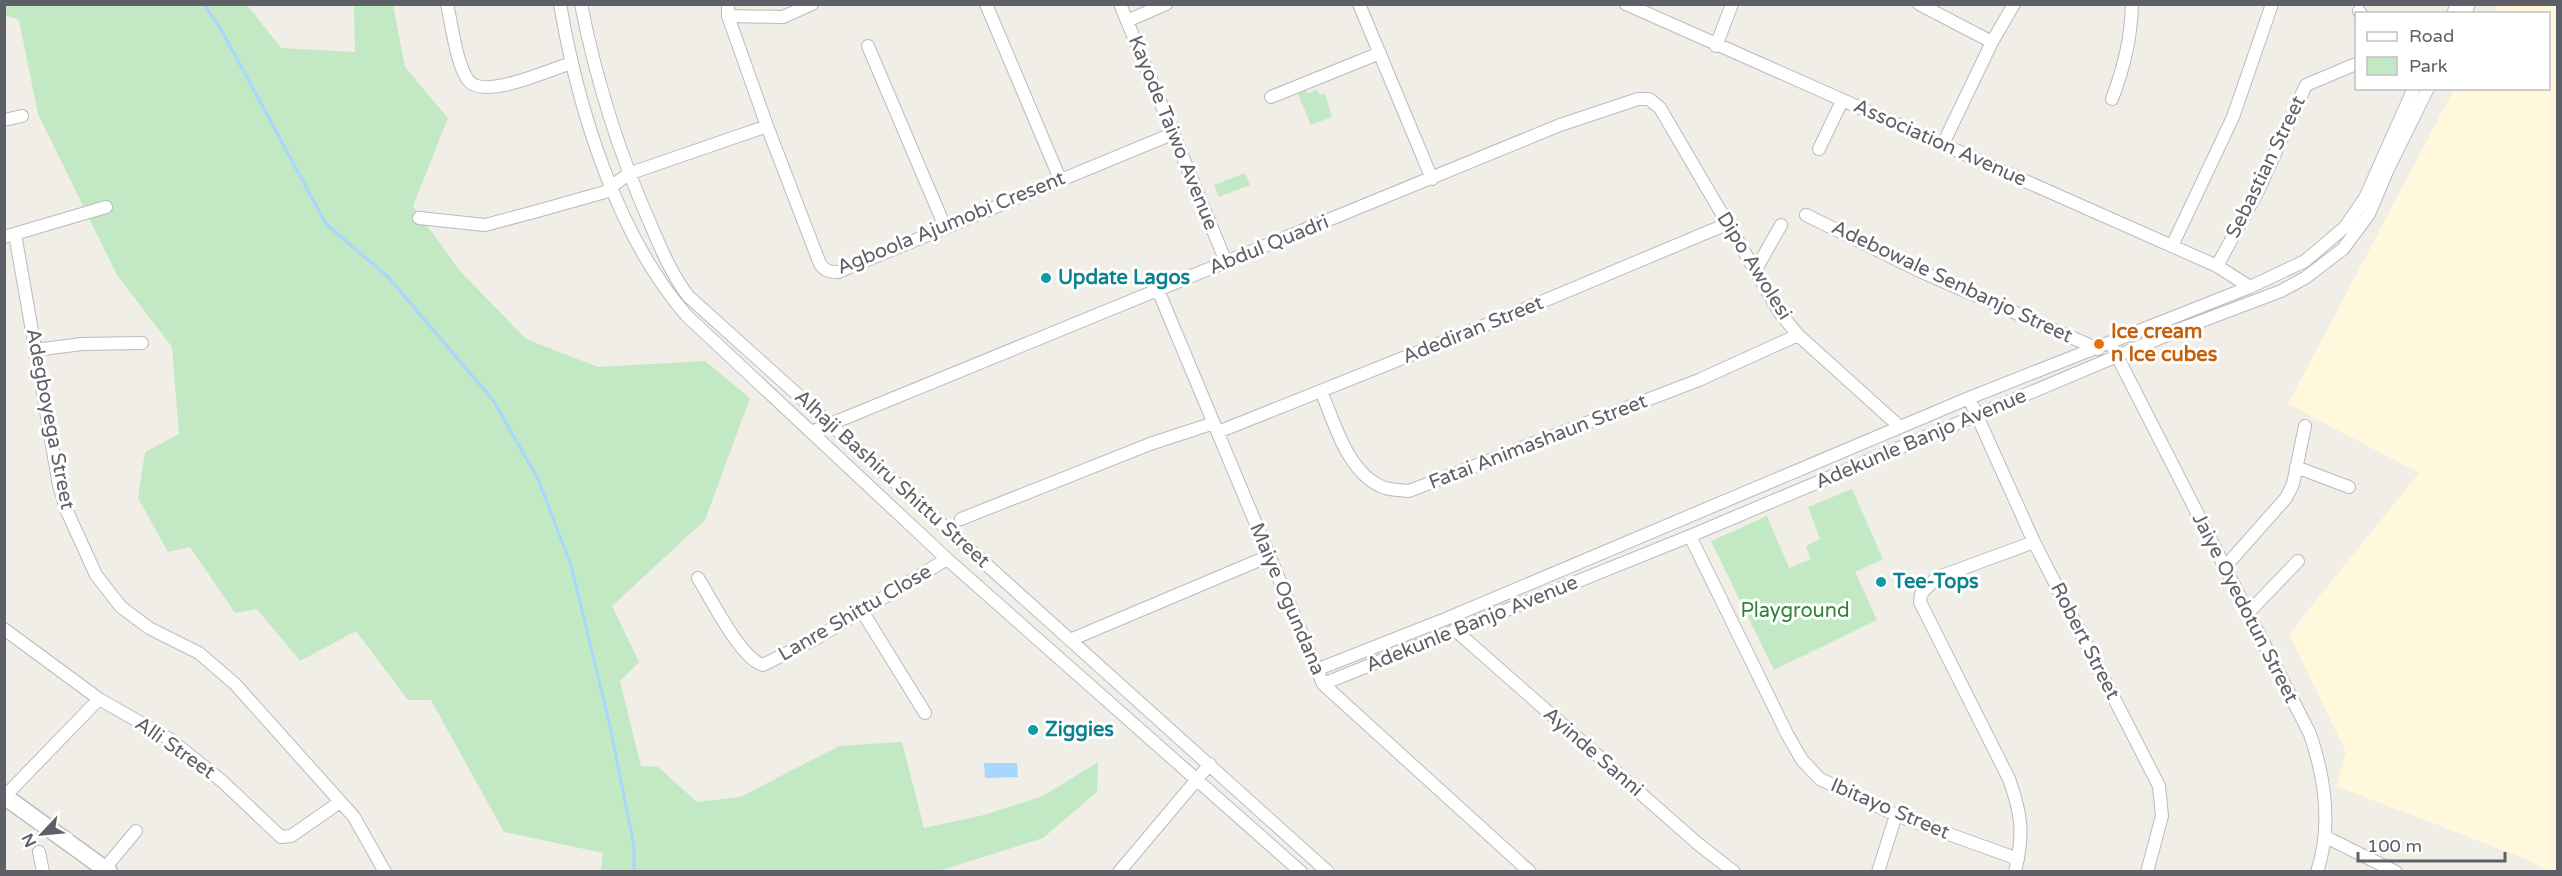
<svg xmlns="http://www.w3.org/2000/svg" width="2562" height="876" viewBox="0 0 2562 876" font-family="'Varela Round',sans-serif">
  <rect width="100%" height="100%" fill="#f0eee6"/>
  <path fill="#fff8dc" d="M2498,5H2557V871H2547L2531,861L2336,786L2346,752L2289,634L2419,473L2288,404L2454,89L2548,88V14L2493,13Z"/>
  <path fill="#c2e9c3" d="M4,5H247L281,48L355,52L354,5H393L405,67L448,118L413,206L460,271L526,339L598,367L705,361L750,398L705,520L612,606L639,662L620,681L641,766L658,767L697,802L740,797L839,746L902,742L924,828L984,815L1043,796L1098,762L1097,792L1043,838L939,871H601L603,853L504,832L431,700H408L356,631L300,661L257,609L235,613L190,547L168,552L138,498L145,452L179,434L172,347L117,275L38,114L19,20L5,15Z
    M1305,90L1308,93L1317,90L1320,95L1325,94L1332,117L1311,125L1297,92Z
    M1245,173L1250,185L1219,197L1214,185Z
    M1852,489L1883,559L1855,572L1877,620L1774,670L1711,541L1767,516L1789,568L1811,559L1806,546L1820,539L1808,507Z"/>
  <path fill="#a7d7ff" d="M984,763H1017L1018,777L985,778Z"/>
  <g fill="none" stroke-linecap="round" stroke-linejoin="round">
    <path stroke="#a7d7ff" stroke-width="3" d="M204,4L223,33L326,224L388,277L493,400L538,479L571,565L610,726L634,846V872"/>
    <g stroke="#b8bbc0" stroke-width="14">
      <path id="street" d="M447,4C452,25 456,63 468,80C483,101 550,69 572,63
        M560,4C578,109 617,236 687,316L947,559L1301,872
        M581,4C596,80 619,153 650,223C661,249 671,273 688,296L1328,872
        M728,4V16L767,126L820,264C825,271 829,272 838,272L1172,134
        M986,4L1060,179
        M1120,4L1226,262
        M1359,4L1432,179
        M1626,4L2217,266L2250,287
        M1919,4L1992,42
        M2359,11L2361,14
        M2453,14L2457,4
        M2465,14L2469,4
        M728,16L783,17L812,4
        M1127,21L1166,4
        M868,46L945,227
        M1716,46L1732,4
        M1271,97L1380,53
        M2112,99C2124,67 2131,39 2132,4
        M4,120L22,116
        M1943,144L1992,42L2014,4
        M1819,149L1842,101
        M1806,215L1922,272L2098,349
        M419,218L485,225L534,212L605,192L628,174L767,126
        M15,234L59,485L66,509L96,575L121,607L149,628L199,653L235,684L354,817L385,872
        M4,237L106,207
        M2172,246L2233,117L2272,4
        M2217,266L2258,191L2306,85L2356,64
        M1755,271L1781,225
        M1158,290L1323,684L1530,872
        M35,350L82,344L142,343
        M2114,350L2310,734C2325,778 2332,827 2317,872
        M1321,391C1335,424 1348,475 1385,488C1392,490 1401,490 1409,491L1699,380L1798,335
        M1969,398L2034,542L2159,786L2162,816L2147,872
        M811,432L1560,125L1638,99H1649L1660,108L1780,313L1798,335L1900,427
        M1218,432L1508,316L1727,224
        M2296,467L2349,487
        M961,519L1150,444L1214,423
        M1690,536L1787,734L1802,760L1820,779L1896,815L2018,859
        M2224,568L2286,498L2293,484L2305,426
        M698,578C712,600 740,658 763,665L815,639L947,559
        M862,611L925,713
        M2249,612L2298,561
        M4,629L99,699L171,740L223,782L281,837L291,836L340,802
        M1455,630L1697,843L1734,872
        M1070,640L1269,556
        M1316,670L1448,618L1969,398L2250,287L2305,261L2345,227L2365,198L2414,88
        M1323,684L1690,536L2186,327L2281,291L2305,278L2343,249L2369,214L2388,169L2428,88
        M5,796L99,699
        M2326,837L2396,872
        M39,852L43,872
        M105,868L136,831
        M1119,872L1210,764
        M1878,872L1896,815
        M2015,872C2024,834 2022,815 2009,779L1920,602L1921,594L1936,578L2034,542"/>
    </g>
    <g stroke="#b9bcc2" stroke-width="19">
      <path id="secondary" d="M4,796L109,872"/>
    </g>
    <use href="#street" stroke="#fff" stroke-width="12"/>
    <use href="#secondary" stroke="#fff" stroke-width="16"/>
  </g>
  <g fill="#0f9aa8" stroke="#fff" stroke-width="2">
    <circle cx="1046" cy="278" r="6"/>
    <circle cx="1881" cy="582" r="6"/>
    <circle cx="1033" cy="730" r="6"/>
  </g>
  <circle fill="#e8710a" stroke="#fff" stroke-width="2" cx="2099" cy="344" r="6"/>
  <g text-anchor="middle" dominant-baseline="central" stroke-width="6" stroke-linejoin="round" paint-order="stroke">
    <g font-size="20" fill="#5d6167" stroke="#fff">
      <text transform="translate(1173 133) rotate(68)">Kayode Taiwo Avenue</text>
      <text transform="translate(1940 143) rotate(24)">Association Avenue</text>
      <text transform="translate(2266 167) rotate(-64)">Sebastian Street</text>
      <text transform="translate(951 223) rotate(-22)">Agboola Ajumobi Cresent</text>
      <text transform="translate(1269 245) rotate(-22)">Abdul Quadri</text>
      <text transform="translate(1754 266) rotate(58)">Dipo Awolesi</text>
      <text transform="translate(1952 282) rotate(25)">Adebowale Senbanjo Street</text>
      <text transform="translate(1473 330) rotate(-22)">Adediran Street</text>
      <text transform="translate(50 419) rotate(79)">Adegboyega Street</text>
      <text transform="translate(1921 439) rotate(-23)">Adekunle Banjo Avenue</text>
      <text transform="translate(1538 442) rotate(-21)">Fatai Animashaun Street</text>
      <text transform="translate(892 479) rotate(42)">Alhaji Bashiru Shittu Street</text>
      <text transform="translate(1287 599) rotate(67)">Maiye Ogundana</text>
      <text transform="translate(2245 608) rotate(63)">Jaiye Oyedotun Street</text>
      <text transform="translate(855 613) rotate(-30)">Lanre Shittu Close</text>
      <text transform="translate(1472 624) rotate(-22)">Adekunle Banjo Avenue</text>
      <text transform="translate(2085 641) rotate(63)">Robert Street</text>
      <text transform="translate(175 748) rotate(35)">Alli Street</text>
      <text transform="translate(1593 752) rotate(41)">Ayinde Sanni</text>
      <text transform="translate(1890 809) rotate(23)">Ibitayo Street</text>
    </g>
    <g font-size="20" font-weight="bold" fill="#0d838f" stroke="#fff" text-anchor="start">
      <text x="1058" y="278">Update Lagos</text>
      <text x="1893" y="582">Tee-Tops</text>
      <text x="1045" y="730">Ziggies</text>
    </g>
    <g font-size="20" font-weight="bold" fill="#c56008" stroke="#fff" text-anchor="start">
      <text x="2111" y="332">Ice cream<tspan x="2111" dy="23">n Ice cubes</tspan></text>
    </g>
    <g font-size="20" fill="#308336" stroke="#fff">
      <text x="1795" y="611">Playground</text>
    </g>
  </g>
  <rect width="2562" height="876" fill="none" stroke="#5d6167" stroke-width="12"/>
  <rect x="2355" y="12" width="195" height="78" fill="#ffffff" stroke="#bec0c2" stroke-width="1.5"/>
  <rect x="2367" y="32" width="30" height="9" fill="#ffffff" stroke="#bec0c2" stroke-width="1.5"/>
  <text x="2409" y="42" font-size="18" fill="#5d6167">Road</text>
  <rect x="2367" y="57" width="30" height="18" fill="#c2e9c3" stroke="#bec0c2" stroke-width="1.5"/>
  <text x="2409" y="72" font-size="18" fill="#5d6167">Park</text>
  <g transform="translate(42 834) rotate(244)" stroke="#ffffff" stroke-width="4.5" paint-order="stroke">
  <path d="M0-4.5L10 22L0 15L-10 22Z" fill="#5d6167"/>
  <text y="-9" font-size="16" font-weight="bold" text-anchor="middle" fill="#5d6167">N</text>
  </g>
  <path d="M2358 852v9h147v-9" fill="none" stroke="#5d6167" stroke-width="3"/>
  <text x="2367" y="852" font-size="18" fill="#5d6167" stroke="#ffffff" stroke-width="4.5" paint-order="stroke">100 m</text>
</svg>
